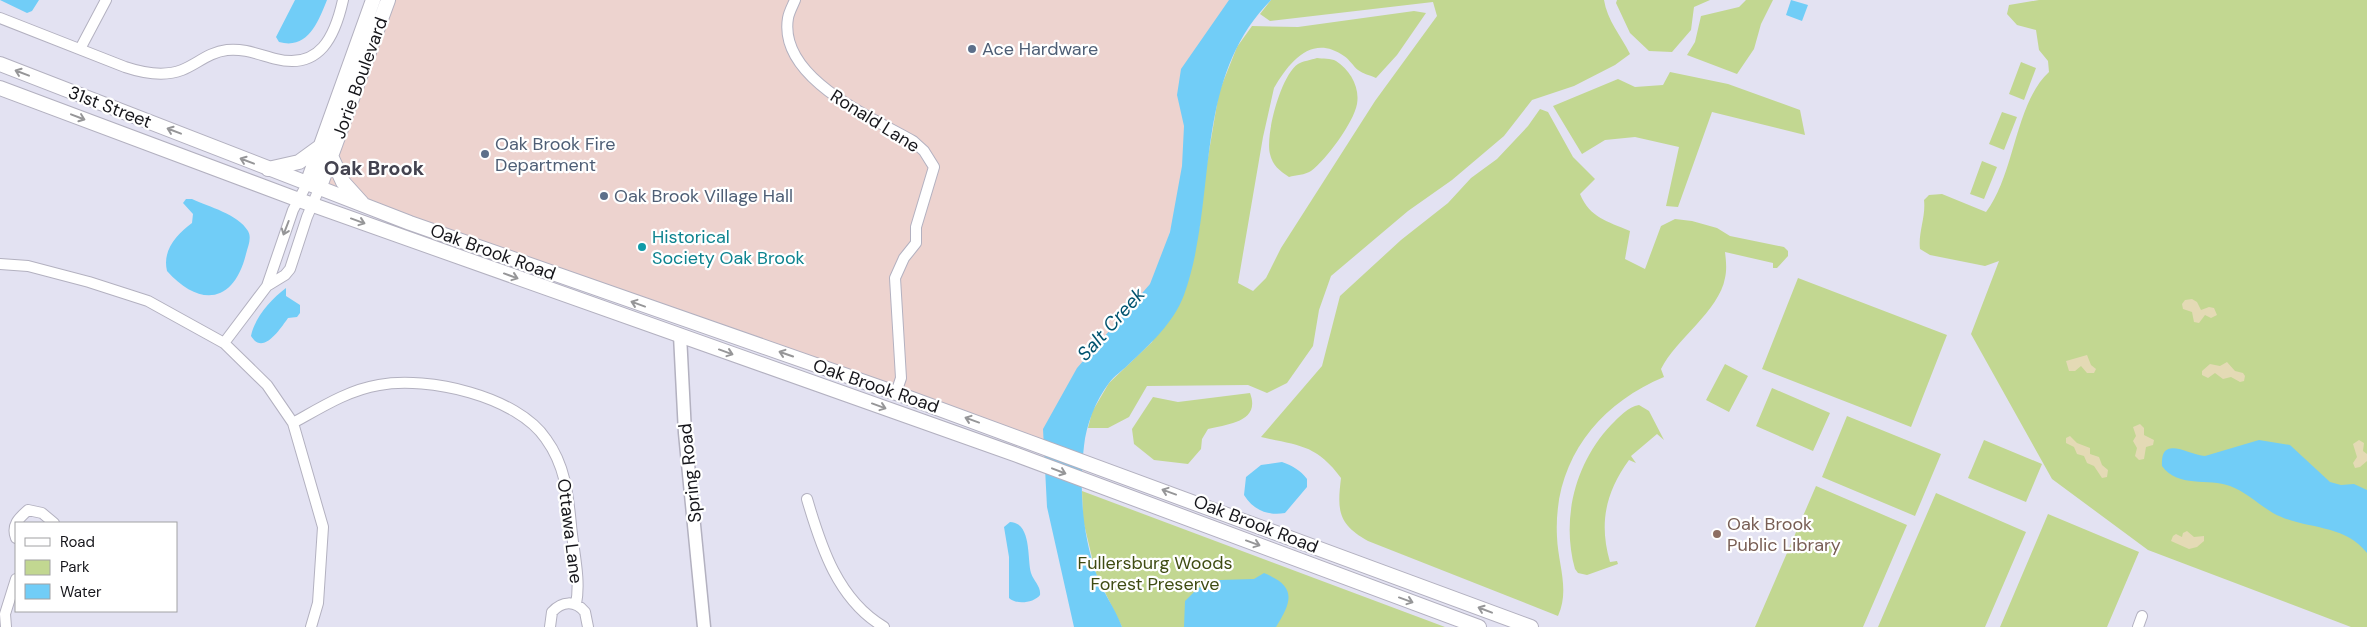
<svg xmlns="http://www.w3.org/2000/svg" width="2367" height="627" viewBox="0 0 2367 627" font-family="'DM Sans',sans-serif">
  <rect width="100%" height="100%" fill="#e3e2f2"/>
  <path fill="#edd3cf" d="M393,0H1239L1151,295L1052,443L324,186Z"/>
  <path fill="#c2d791" d="M1271,0H1604C1607,20 1621,36 1630,54L1615,65L1574,86L1532,100L1504,136L1452,180L1408,211L1331,276L1319,310L1313,346L1287,383L1267,393L1248,385L1147,386L1129,417L1108,428H1088L1092,412L1109,383L1152,342L1199,229L1204,181L1219,92L1237,47L1252,26L1298,27L1414,11L1426,13L1397,55L1376,78C1370,75 1363,74 1358,70C1353,66 1350,60 1344,56C1312,33 1289,62 1274,88L1263,137L1238,283L1253,291L1266,278L1281,248L1375,101L1437,16L1433,2L1270,21L1260,14Z
    M1617,0H1710L1694,7L1691,30L1672,52L1649,51L1630,33L1616,3Z
    M1746,0H1773L1761,24L1754,49L1737,74L1687,55L1695,42L1701,16L1739,7Z
    M2039,0H2367V627H2351L2148,550L2052,479L1971,334L1999,261L1985,266L1930,255L1920,249C1918,232 1926,217 1924,200L1929,195L1942,194L1986,212C2015,174 2015,103 2049,72L2048,61L2039,50L2036,30L2017,25L2007,14L2009,5Z
    M1317,58C1322,59 1331,58 1336,61C1350,70 1360,87 1357,104C1354,122 1326,160 1311,171C1305,175 1296,175 1289,177C1279,170 1273,166 1270,154C1265,135 1281,75 1298,64C1303,61 1311,60 1317,58Z
    M2021,62L2036,68L2024,100L2009,94Z
    M1670,72L1728,84L1800,110L1805,135L1712,112L1678,207L1666,206L1679,147L1635,137L1605,140L1582,154L1553,106L1618,79L1635,87L1663,85Z
    M1540,109L1548,112L1573,157L1595,179L1580,194C1590,218 1607,221 1630,231L1625,259L1645,269L1661,226L1675,219L1692,221L1717,228L1730,236L1784,247L1788,251V256L1777,268H1773V263L1725,252C1726,260 1727,270 1725,278C1719,311 1676,339 1661,369L1664,377C1597,405 1553,462 1557,537C1558,564 1570,590 1558,616L1368,541C1338,524 1337,511 1341,478C1316,444 1299,446 1261,437L1322,366L1340,296L1401,240L1448,203L1471,178L1497,159L1528,126Z
    M2002,112L2017,117L2004,150L1989,144Z
    M1982,161L1997,167L1984,199L1970,194Z
    M1798,278L1947,335L1911,427L1762,369Z
    M1725,364L1748,376L1729,412L1706,400Z
    M1772,388L1830,413L1813,451L1756,426Z
    M1250,393C1261,422 1228,424 1208,429L1202,439L1201,449L1188,464L1154,460L1134,444L1132,429L1153,397L1178,402Z
    M1639,405L1649,411L1664,440L1657,434L1631,456L1636,463L1629,460C1605,493 1599,524 1610,562L1617,561L1618,564L1587,575L1578,573L1575,569C1561,519 1575,463 1611,425C1619,417 1628,407 1639,405Z
    M1847,416L1941,454L1915,516L1822,477Z
    M1984,440L2042,464L2026,502L1968,478Z
    M1816,486L1907,525L1863,627H1755Z
    M1082,491L1445,627H1122L1096,574L1083,520Z
    M1936,493L2026,532L1985,627H1878Z
    M2048,514L2139,552L2107,627H2000Z"/>
  <path fill="#e4dab5" d="M2192,299L2197,302L2201,310L2209,307L2214,308L2217,315L2211,318L2205,315L2199,323L2194,322L2192,312L2183,309L2182,304L2185,300Z
    M2087,355L2091,365L2096,369L2094,373H2087L2081,366L2075,371H2069L2066,361Z
    M2227,362L2235,371L2243,373L2245,376L2244,381L2240,382L2231,377L2223,379L2215,373L2208,378L2202,375V371L2210,364L2220,366Z
    M2140,424L2144,428V435L2154,440L2153,445L2146,447L2144,459L2139,460L2135,456L2137,448L2133,441L2136,436L2133,427Z
    M2070,436L2077,443L2090,448V454L2099,457L2102,465L2108,470L2107,477L2102,478L2094,466L2087,463L2084,456L2077,454L2074,447L2066,443V438Z
    M2359,440L2364,443L2363,451L2367,454V461L2360,467L2355,468L2353,463L2357,457L2353,444Z
    M2187,531L2194,537L2204,536V541L2197,547L2189,549L2171,541L2173,536L2176,534L2182,537L2183,533Z"/>
  <path fill="#71cdf7" d="M0,0H39L32,11L27,13Z
    M295,0H327C318,22 308,50 279,42L276,37Z
    M1229,0H1271C1191,81 1219,197 1184,295C1173,324 1150,344 1128,365C1122,371 1114,376 1109,383C1096,400 1086,425 1084,446C1079,488 1082,532 1096,573C1102,591 1115,608 1122,627H1074L1047,507L1043,429L1077,368L1150,284L1170,232L1182,166L1184,126L1177,95L1181,69Z
    M1791,0L1808,5L1802,21L1786,15Z
    M186,199H192C209,207 238,214 248,231C252,238 248,246 246,254C234,303 200,308 167,271C162,250 177,234 192,223L193,214L183,203Z
    M286,288V296L300,305V313L297,317L288,318C280,329 263,356 251,336C255,317 271,299 286,288Z
    M2259,440L2290,445L2330,482L2341,485L2354,484L2367,490V553C2344,523 2303,530 2273,513C2258,504 2246,492 2230,486C2209,478 2177,488 2162,466C2160,434 2188,455 2205,456Z
    M1282,462C1293,466 1300,470 1307,479V487L1285,513C1268,516 1253,510 1244,495L1246,477L1261,465Z
    M1010,522C1032,523 1027,559 1031,573C1034,582 1041,586 1040,595C1034,603 1016,605 1009,598V557L1004,527Z
    M1264,573C1296,586 1293,600 1276,627H1184L1185,601L1198,588L1220,580L1254,579Z"/>
  <g fill="none" stroke-linecap="round" stroke-linejoin="round">
    <g stroke="#b3b1c0" stroke-width="12">
      <path id="minor" d="M795,0C793,5 789,12 788,18C778,78 871,117 913,141L924,151L934,167L916,227V243L904,258L895,278L901,378L896,393
        M0,18L125,67C143,73 164,77 182,70C197,64 209,52 227,50C244,48 260,55 276,59C320,70 335,36 343,0
        M80,49L106,0
        M0,264L28,266L89,282L148,301L224,343L267,385L293,423L323,527L318,603L311,627
        M267,286L285,275L290,269L307,217L319,189
        M224,343L267,286L293,210L307,184
        M293,423C320,408 348,390 379,385C428,376 517,396 546,439C565,465 568,494 571,525C573,550 581,579 576,604
        M807,499C821,547 838,600 884,627
        M16,538C11,525 19,518 28,510L42,513L54,523
        M6,627L5,614L16,579
        M550,627L552,612C562,601 575,600 585,612L588,627
        M2138,627L2142,616"/>
    </g>
    <g stroke="#b3b1c0" stroke-width="15">
      <path id="tertiary" d="M680,335L685,433L704,627"/>
    </g>
    <g stroke="#b3b1c0" stroke-width="16">
      <path id="secondary" d="M0,64L410,223L896,393L1531,627
        M0,88L299,200L1017,455L1479,627
        M331,156L343,182L362,203
        M268,169L299,162L321,146
        M307,184L373,0
        M319,189L388,0"/>
    </g>
    <use href="#minor" stroke="#fff" stroke-width="10"/>
    <use href="#tertiary" stroke="#fff" stroke-width="12"/>
    <use href="#secondary" stroke="#fff" stroke-width="14"/>
  </g>
  <defs><path id="oneway-shaft" d="M-6 0H5M1.5-3L5.5 0L1.5 3" fill="none" stroke-width="1.6" stroke-linecap="round" stroke-linejoin="round" transform="scale(1.25)"/></defs>
  <g stroke="#969698">
    <use href="#oneway-shaft" transform="translate(22 73) rotate(-159)"/>
    <use href="#oneway-shaft" transform="translate(78 117) rotate(21)"/>
    <use href="#oneway-shaft" transform="translate(174 131) rotate(-159)"/>
    <use href="#oneway-shaft" transform="translate(247 161) rotate(-159)"/>
    <use href="#oneway-shaft" transform="translate(358 221) rotate(20)"/>
    <use href="#oneway-shaft" transform="translate(286 228) rotate(111)"/>
    <use href="#oneway-shaft" transform="translate(511 276) rotate(20)"/>
    <use href="#oneway-shaft" transform="translate(638 304) rotate(-160)"/>
    <use href="#oneway-shaft" transform="translate(726 352) rotate(20)"/>
    <use href="#oneway-shaft" transform="translate(786 354) rotate(-161)"/>
    <use href="#oneway-shaft" transform="translate(879 406) rotate(20)"/>
    <use href="#oneway-shaft" transform="translate(972 420) rotate(-160)"/>
    <use href="#oneway-shaft" transform="translate(1059 471) rotate(21)"/>
    <use href="#oneway-shaft" transform="translate(1169 492) rotate(-160)"/>
    <use href="#oneway-shaft" transform="translate(1253 543) rotate(20)"/>
    <use href="#oneway-shaft" transform="translate(1406 600) rotate(20)"/>
    <use href="#oneway-shaft" transform="translate(1485 610) rotate(-159)"/>
  </g>
  <g fill="#5c6f8a" stroke="#fff" stroke-width="2">
    <circle cx="972" cy="49" r="5"/>
    <circle cx="485" cy="154" r="5"/>
    <circle cx="604" cy="196" r="5"/>
  </g>
  <circle fill="#0f9aa8" stroke="#fff" stroke-width="2" cx="642" cy="247" r="5"/>
  <circle fill="#8d6e63" stroke="#fff" stroke-width="2" cx="1717" cy="534" r="5"/>
  <g text-anchor="middle" dominant-baseline="central" stroke-width="4.5" stroke-linejoin="round" paint-order="stroke">
    <g font-size="18" fill="#4e5e75" stroke="#fff" text-anchor="start">
      <text x="982" y="49">Ace Hardware</text>
      <text x="495" y="144">Oak Brook Fire<tspan x="495" dy="21">Department</tspan></text>
      <text x="614" y="196">Oak Brook Village Hall</text>
    </g>
    <g font-size="18" fill="#16161b" stroke="#fff">
      <text transform="translate(360 78) rotate(-70)">Jorie Boulevard</text>
      <text transform="translate(110 107) rotate(21)">31st Street</text>
      <text transform="translate(875 121) rotate(32)">Ronald Lane</text>
      <text transform="translate(493 252) rotate(20)">Oak Brook Road</text>
      <text transform="translate(876 386) rotate(19)">Oak Brook Road</text>
      <text transform="translate(690 473) rotate(-96)">Spring Road</text>
      <text transform="translate(1256 524) rotate(21)">Oak Brook Road</text>
      <text transform="translate(570 531) rotate(83)">Ottawa Lane</text>
    </g>
    <g font-size="18" fill="#0d838f" stroke="#fff" text-anchor="start">
      <text x="652" y="237">Historical<tspan x="652" dy="21">Society Oak Brook</tspan></text>
    </g>
    <g font-size="18" fill="#785e54" stroke="#fff" text-anchor="start">
      <text x="1727" y="524">Oak Brook<tspan x="1727" dy="21">Public Library</tspan></text>
    </g>
    <g font-size="18" fill="#3f4c13" stroke="#fff">
      <text x="1155" y="563">Fullersburg Woods<tspan x="1155" dy="21">Forest Preserve</tspan></text>
    </g>
    <g font-size="19" font-style="italic" fill="#00536f" stroke="#fff">
      <text transform="translate(1111 324) rotate(-48)">Salt Creek</text>
    </g>
    <g font-size="20" font-weight="bold" fill="#444350" stroke="#fff">
      <text x="374" y="168">Oak Brook</text>
    </g>
  </g>
  <rect x="15" y="522" width="162" height="90" fill="#ffffff" stroke="#a2a2a4"/>
  <rect x="25" y="538" width="25" height="8" fill="#ffffff" stroke="#a2a2a4"/>
  <text x="60" y="547" font-size="15" fill="#16161b">Road</text>
  <rect x="25" y="560" width="25" height="15" fill="#c2d791" stroke="#a2a2a4"/>
  <text x="60" y="572" font-size="15" fill="#16161b">Park</text>
  <rect x="25" y="584" width="25" height="15" fill="#71cdf7" stroke="#a2a2a4"/>
  <text x="60" y="597" font-size="15" fill="#16161b">Water</text>
</svg>
